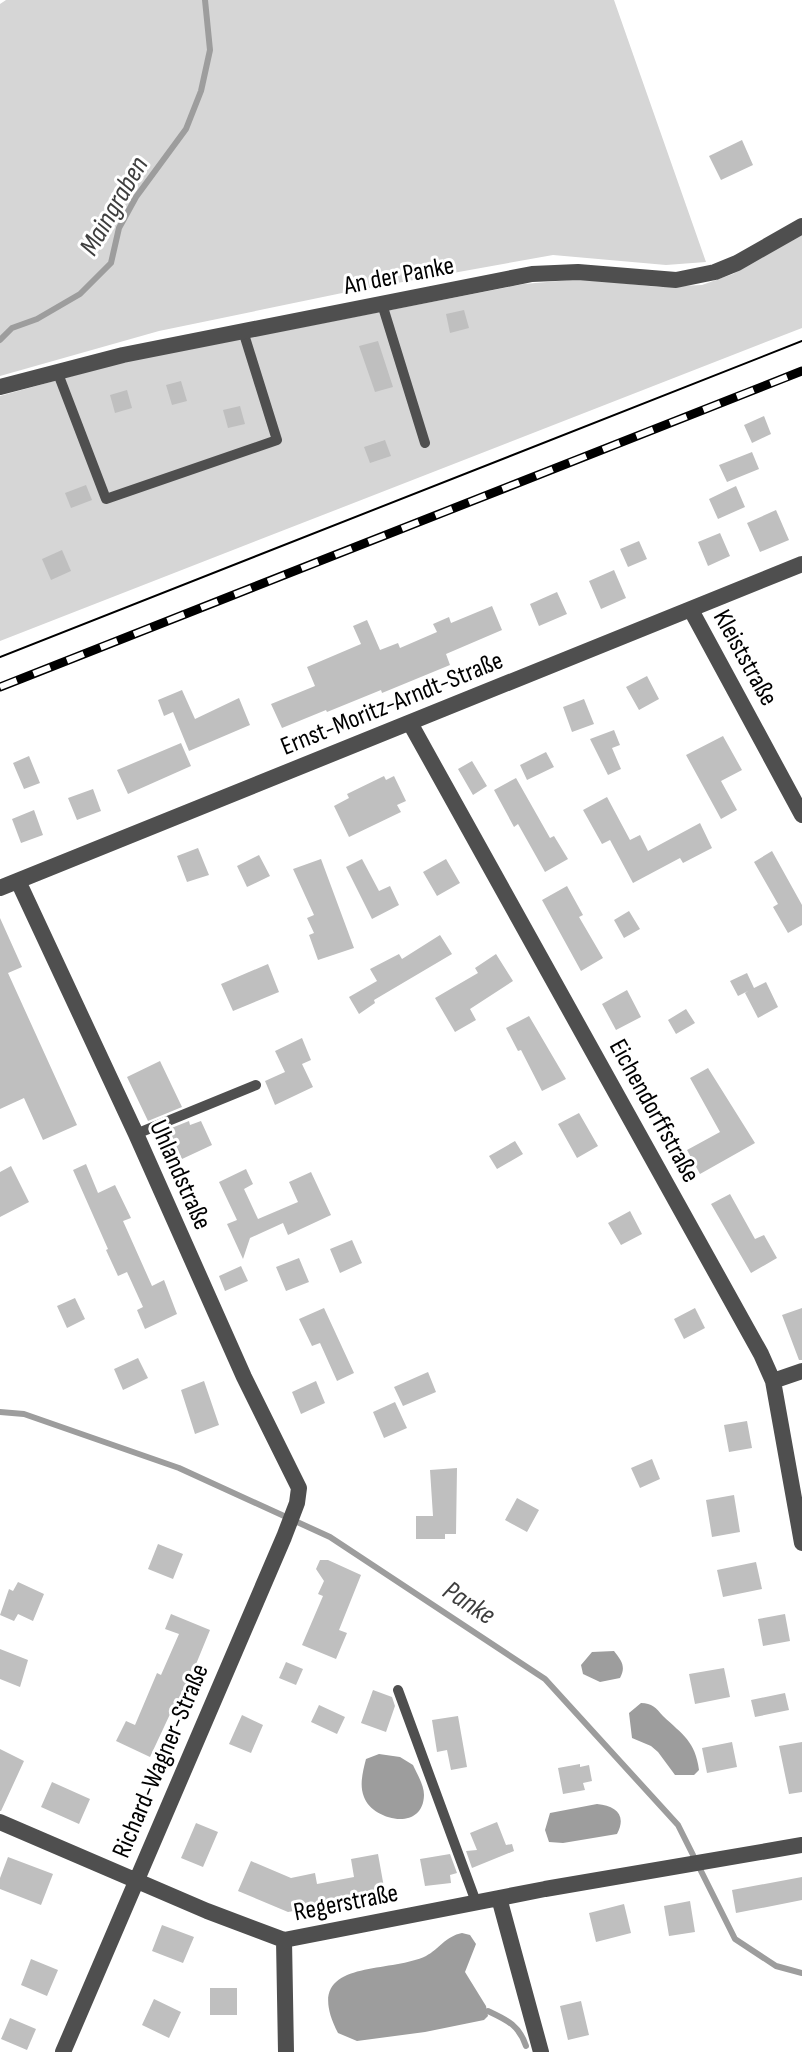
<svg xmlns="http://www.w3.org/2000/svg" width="802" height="2052" viewBox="0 0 802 2052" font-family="'Sofia Sans Condensed',sans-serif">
  <rect width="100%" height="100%" fill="#fff"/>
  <path fill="#d6d6d6" d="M6,0H614L706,262L666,265L553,255L347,292L159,331L0,376V4Z
    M802,231V328L0,641V396L123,362L524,284L582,279L658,287L702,285L733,274Z"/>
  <path fill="#9d9d9d" d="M614,1651C622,1661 626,1667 620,1678L600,1682L583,1674L581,1665L592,1652Z
    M641,1703C652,1703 656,1708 663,1716C683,1735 695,1741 699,1770L694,1775H675L658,1752L651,1746L632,1738L629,1713Z
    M379,1754L400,1757L413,1765C417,1774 424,1785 424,1795C423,1833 372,1820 364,1797C359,1785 363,1771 366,1759Z
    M597,1804C616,1806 627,1815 617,1834L563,1843L549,1842L545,1830L550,1813Z
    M462,1933L470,1935L476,1944L465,1972L486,2006L488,2016L484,2020L425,2032L357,2041L338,2033C299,1957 386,1975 426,1956C439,1949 446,1936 462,1933Z"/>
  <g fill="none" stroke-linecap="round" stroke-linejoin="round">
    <path stroke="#9d9d9d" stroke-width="6" d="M0,340L12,328L37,319L80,294L111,263L119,228L136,197L186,129L201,91L210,50L205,0
      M0,1412L24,1414L179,1468L330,1537L545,1679L678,1825L735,1939L776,1966L802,1973
      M488,2011C507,2020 519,2025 526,2046"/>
  </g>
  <path fill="#bfbfbf" d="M742,140L753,165L721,180L709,156Z
    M464,310L469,328L450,333L446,314Z
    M378,341L393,387L375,392L359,346Z
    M181,381L187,401L172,405L166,385Z
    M127,390L132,408L115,413L110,395Z
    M240,406L245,424L228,428L223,410Z
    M764,416L771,434L752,443L744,425Z
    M385,440L391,456L370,463L364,447Z
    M752,452L759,469L727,482L719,465Z
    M86,485L92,500L71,508L65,493Z
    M736,486L745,507L718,519L709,499Z
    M776,510L789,540L760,552L747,523Z
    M720,533L730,556L708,566L698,542Z
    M639,541L647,559L628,567L620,549Z
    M62,550L71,571L51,580L42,559Z
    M614,570L626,598L601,609L589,581Z
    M557,592L567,614L539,626L530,604Z
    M492,606L502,630L446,654L450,665L382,693L381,690L327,712L326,710L282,728L271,704L315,686L307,667L361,644L353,626L367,620L380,650L398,643L400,648L437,632L433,624L449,617L451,623Z
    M647,676L659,699L639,710L626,687Z
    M182,690L195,719L239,698L250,725L189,751L173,712L164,716L158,700Z
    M584,699L594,724L572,732L563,707Z
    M614,730L620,745L612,748L621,769L608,775L590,739Z
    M723,736L742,770L721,781L737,810L721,819L686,755Z
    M181,743L191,766L128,794L117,770Z
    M546,752L554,767L527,780L520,765Z
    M29,756L40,783L24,789L13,763Z
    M472,761L487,786L473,795L458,769Z
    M384,776L386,780L394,776L406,801L397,805L401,812L349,837L334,806L349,798L347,794Z
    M516,778L550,838L554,836L568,859L545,872L518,824L514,827L494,790Z
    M93,789L101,811L77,820L68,798Z
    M607,797L630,840L640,835L648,851L700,823L712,848L683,863L680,858L633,883L610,840L602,844L583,810Z
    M34,810L43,835L21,843L12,819Z
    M198,848L209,875L187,882L177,856Z
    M772,851L802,905V925L788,933L773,907L778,904L754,862Z
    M259,855L270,876L247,887L237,866Z
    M321,859L354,948L318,960L309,935L314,933L307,918L314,915L293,869Z
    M362,859L379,891L390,886L399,905L372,919L346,867Z
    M446,859L460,883L437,896L423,872Z
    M567,886L583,915L579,917L603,958L581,971L542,900Z
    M629,911L640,929L624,938L614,920Z
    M0,918L22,967L8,973L77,1125L43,1140L24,1098L0,1109Z
    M440,935L452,954L374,1000L375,1003L359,1014L349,997L377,981L370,969L399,954L402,959Z
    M496,954L513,981L470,1009L476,1020L455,1032L435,998L478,973L475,968Z
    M268,964L279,992L233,1011L221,984Z
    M747,973L754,988L766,982L778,1007L758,1018L745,993L748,991L738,996L730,981Z
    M627,990L641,1017L616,1030L602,1004Z
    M686,1009L695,1023L676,1034L668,1020Z
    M529,1016L566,1079L542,1091L521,1050L518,1051L506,1028Z
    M302,1038L311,1060L302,1064L313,1087L275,1105L265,1081L285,1072L275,1051Z
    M160,1061L182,1107L148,1121L127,1077Z
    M708,1068L755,1143L700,1174L687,1150L720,1132L690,1078Z
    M579,1113L598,1146L577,1158L558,1124Z
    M189,1121L190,1125L201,1121L212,1145L182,1159L169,1129Z
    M515,1141L523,1154L497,1169L489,1156Z
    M86,1164L98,1193L115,1185L131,1218L123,1221L152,1286L164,1280L177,1314L145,1329L137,1310L143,1307L127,1272L118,1276L106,1250L108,1249L73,1170Z
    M11,1166L29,1202L0,1217V1172Z
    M246,1169L253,1184L244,1189L258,1219L298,1202L289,1182L311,1172L331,1215L288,1235L283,1223L250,1238L243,1259L227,1224L237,1220L219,1182Z
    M730,1194L755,1239L764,1235L777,1258L751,1273L711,1204Z
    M630,1211L642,1234L621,1245L608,1223Z
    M352,1240L362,1263L340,1273L330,1249Z
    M299,1258L309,1282L286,1291L276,1267Z
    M241,1266L248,1281L225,1291L219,1276Z
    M75,1298L85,1319L67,1328L57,1306Z
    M324,1308L354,1373L337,1381L320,1343L312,1346L299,1319Z
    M695,1308L705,1328L684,1339L674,1319Z
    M802,1308V1360H799L782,1315Z
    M138,1358L148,1378L123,1390L114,1369Z
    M428,1372L436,1392L403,1406L394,1387Z
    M204,1381L219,1425L195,1434L181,1390Z
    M316,1381L325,1403L301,1414L292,1392Z
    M395,1402L407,1428L384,1438L373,1412Z
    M747,1421L752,1448L729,1452L724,1425Z
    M652,1459L660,1479L640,1488L631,1468Z
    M457,1468L456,1534H445V1539H416V1516H433L430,1470Z
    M734,1495L740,1532L712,1537L706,1500Z
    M517,1498L539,1510L527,1532L505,1520Z
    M158,1544L183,1554L173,1579L148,1569Z
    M320,1560H328L361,1575L339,1630L347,1633L336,1659L302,1645L323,1596L318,1594L324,1581L316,1569Z
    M756,1562L762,1589L723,1597L717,1570Z
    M18,1582L44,1594L33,1621L18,1614L14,1621L0,1615L9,1589L13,1591Z
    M171,1614L210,1630L176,1713L171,1712L150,1757L116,1741L126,1721L135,1725L157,1673L161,1675L179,1634L165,1629Z
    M785,1614L790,1641L763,1646L758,1619Z
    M0,1649L28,1660L20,1687L0,1679Z
    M286,1662L303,1669L296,1685L279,1678Z
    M724,1668L730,1697L695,1704L689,1674Z
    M373,1690L392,1697L395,1706L386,1732L361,1723Z
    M785,1693L789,1710L755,1717L751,1700Z
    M319,1705L345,1717L337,1734L311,1722Z
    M242,1715L263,1725L251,1753L229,1744Z
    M458,1716L467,1767L451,1770L447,1750L437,1752L432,1720Z
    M732,1742L737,1767L707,1773L702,1748Z
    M802,1742V1792L789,1794L779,1746Z
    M0,1749L24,1761L1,1811H0Z
    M580,1764V1767L589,1765L592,1781L583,1783L585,1790L563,1794L558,1768Z
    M52,1782L90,1799L79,1824L41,1807Z
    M497,1822L506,1845L512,1844L514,1851L472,1868L466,1851L477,1850L470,1833Z
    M196,1823L218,1832L203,1867L181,1858Z
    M378,1854L385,1893L349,1899L350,1904L336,1907V1903L288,1912L238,1891L251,1861L291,1878L315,1873L317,1884L354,1877L351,1859Z
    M450,1854L457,1873L450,1875L451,1883L425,1886L420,1859Z
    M8,1857L53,1874L41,1905L0,1889V1878Z
    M802,1877V1900L736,1913L732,1890Z
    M690,1901L695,1932L669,1936L664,1906Z
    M624,1904L631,1933L596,1942L589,1913Z
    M162,1925L194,1937L183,1963L152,1951Z
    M31,1959L58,1970L47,1996L21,1985Z
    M210,1988H237V2015H210Z
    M154,1999L181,2012L169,2038L142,2025Z
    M581,2001L589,2035L568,2040L560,2006Z
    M10,2018L36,2029L27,2050L1,2039Z"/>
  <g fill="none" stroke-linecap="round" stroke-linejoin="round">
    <path stroke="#4f4f4f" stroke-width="10" d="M382,304L425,443
      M57,371L106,499L277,440L243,331
      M136,1134L256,1085
      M398,1690L476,1902"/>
    <path stroke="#4f4f4f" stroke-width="16" d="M0,387L123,355L532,274L578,272L676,280L715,272L737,263L802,226
      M691,610L802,815
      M410,723L761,1354L773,1381L802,1543
      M18,881L136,1134L244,1377L299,1488L297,1503L284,1537L63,2052
      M0,888L802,564
      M773,1381L802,1371
      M0,1822L207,1911L284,1940L545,1889L802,1845
      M499,1898L541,2052
      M284,1940L286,2052"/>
    <path stroke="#000" stroke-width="2" d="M0,657L802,341"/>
    <g stroke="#000" stroke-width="9">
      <path id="rail" d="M0,687L802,371"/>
    </g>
    <use href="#rail" stroke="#fff" stroke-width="6" stroke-dasharray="18" stroke-linecap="butt"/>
  </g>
  <g text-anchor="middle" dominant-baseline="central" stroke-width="6" stroke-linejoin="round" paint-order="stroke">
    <g font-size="26" fill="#000" stroke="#fff">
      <text transform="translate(399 276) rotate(-11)">An der Panke</text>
      <text transform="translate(745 658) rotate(61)">Kleiststraße</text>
      <text transform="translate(392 704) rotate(-22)">Ernst-Moritz-Arndt-Straße</text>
      <text transform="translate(654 1111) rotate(61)">Eichendorffstraße</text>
      <text transform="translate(180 1175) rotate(66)">Uhlandstraße</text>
      <text transform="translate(161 1761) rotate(-67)">Richard-Wagner-Straße</text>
      <text transform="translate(346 1903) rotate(-11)">Regerstraße</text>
    </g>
    <g font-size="28" font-style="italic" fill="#3e3e3e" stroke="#fff">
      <text transform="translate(114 206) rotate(-60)">Maingraben</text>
      <text transform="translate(469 1603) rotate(33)">Panke</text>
    </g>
  </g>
</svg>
